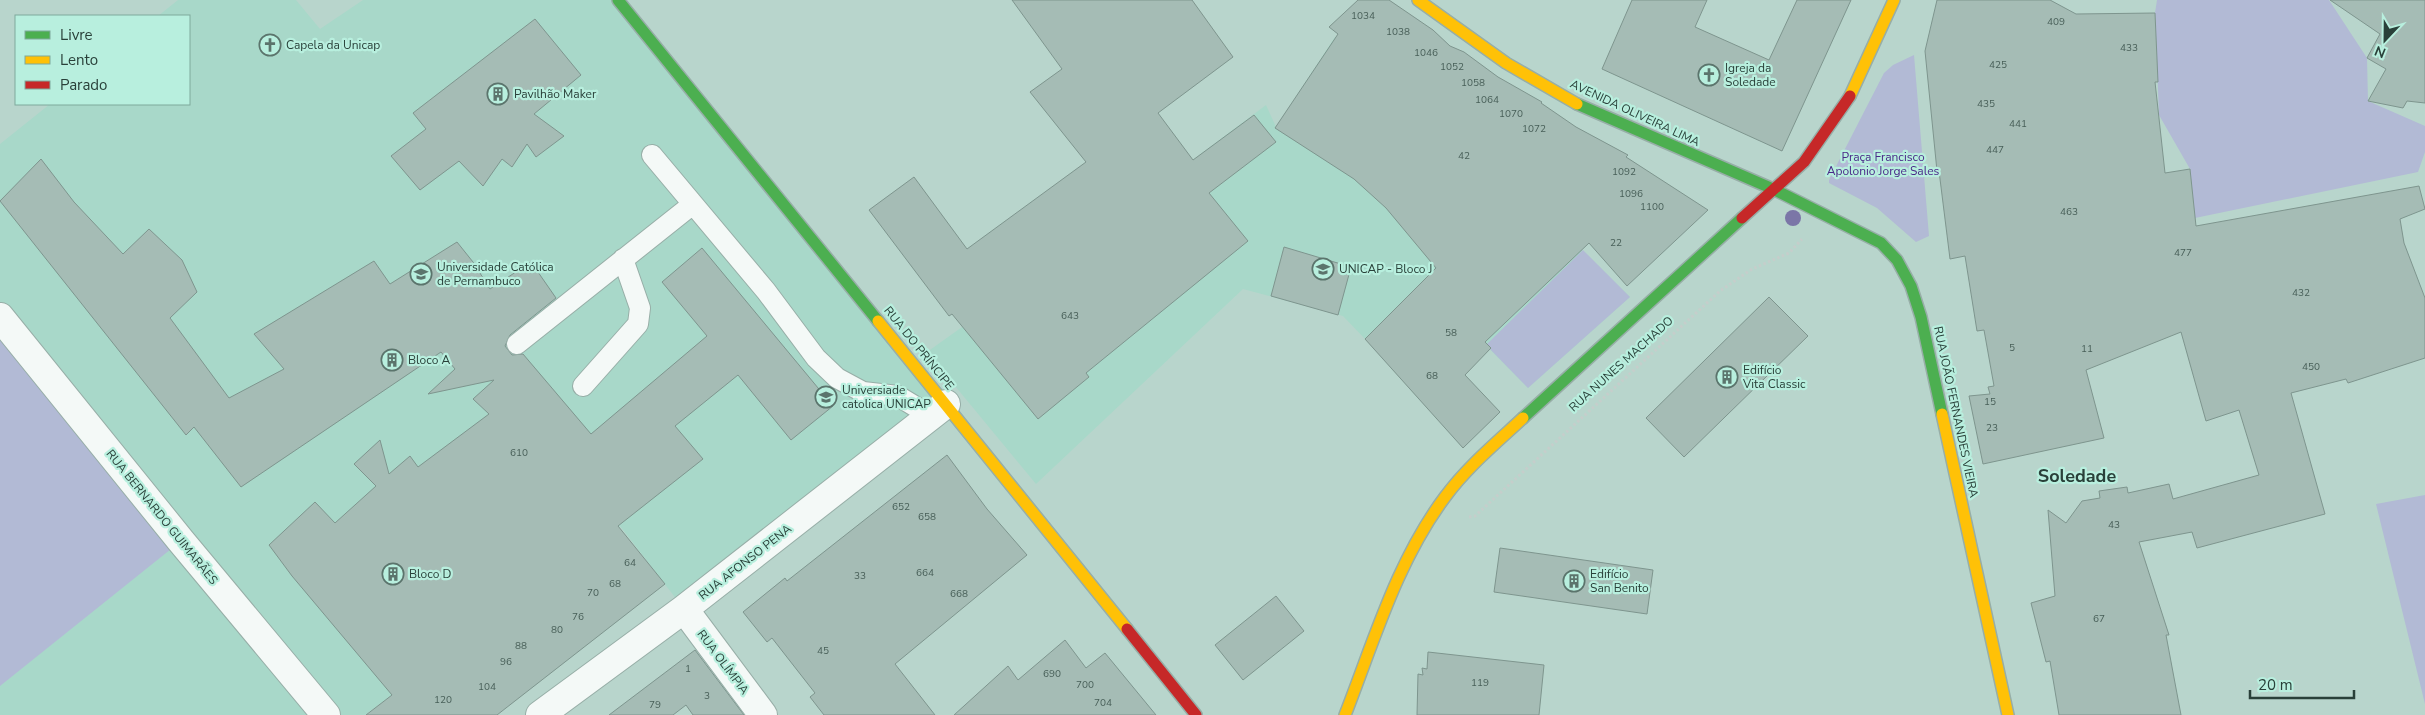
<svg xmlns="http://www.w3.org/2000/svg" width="2425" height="715" viewBox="0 0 2425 715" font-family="'Nunito Sans',sans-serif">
  <rect width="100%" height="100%" fill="#b8d5cc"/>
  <path fill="#a8d8c9" d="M178,0H296L320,29L363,0H620L946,404L684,609L620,526L365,715H0V144L50,104H189V16H158Z
    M1335,37L1410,85L1491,160L1630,297L1528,388L1452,311L1399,306L1365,339L1343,316L1243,289L1036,484L927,352L1110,222L1266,105L1276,127Z"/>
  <path fill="#b2bad5" d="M2157,0H2329L2367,58L2368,101L2425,126V152L2418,172L2195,218L2190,169L2159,115L2155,13Z
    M1914,55L1929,236L1916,242L1877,208L1829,183V180L1884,73L1893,65Z
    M1583,250L1630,297L1528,388L1486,345Z
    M0,317L181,541L0,686Z
    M2425,495V704L2376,504Z"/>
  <path fill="#a5bcb5" stroke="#7e958e" d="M1012,0H1192L1233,57L1158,113L1193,160L1254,115L1276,142L1209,193L1248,241L1086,373L1089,377L1038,419L952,314L949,316L869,210L914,177L967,249L1086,162L1030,92L1062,69Z
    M1358,0H1389L1433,30L1450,46L1464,52L1498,77L1542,102L1541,103L1576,127L1628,155L1626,157L1708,210L1627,286L1589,243L1485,342L1491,348L1465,375L1500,412L1463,448L1365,339L1436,268L1386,208L1354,179L1275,128L1338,34L1329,27Z
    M1632,0H1707L1695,27L1769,60L1797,0H1851L1782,151L1602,69Z
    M1937,0H2050L2076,14L2155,13L2158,82H2155L2165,173L2190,169L2196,226L2419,186L2425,209L2400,219L2404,243L2425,298V358L2348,383L2346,379L2291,393L2325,514L2197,548L2192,532L2139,542L2169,635H2166L2181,715H2059L2050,661L2046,662L2031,603L2055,596L2048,510L2066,523L2082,501L2100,498L2099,491L2127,487L2128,493L2169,484L2173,499L2259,475L2239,410L2206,421L2181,332L2086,370L2104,438L1983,464L1969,396L1990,394L1988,387L1994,386L1984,330L1977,331L1965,256L1950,259L1939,171H1937L1925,51Z
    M2330,0H2425V103L2407,101L2403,108L2368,101L2386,69L2367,58L2380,34Z
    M535,19L581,75L534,114L564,136L536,157L527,144L512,167L502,159L483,186L459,161L420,190L391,156L426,129L413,113Z
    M41,159L74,202L123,254L149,229L182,260L197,292L170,318L229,398L284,369L254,334L374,261L390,284L457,242L473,262L490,289L531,262L556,298L510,335L505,346L512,355L523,354L591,434L707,336L662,282L702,248L833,406L791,440L738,375L675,426L703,459L618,526L665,584L497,715H366L392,695L292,576L269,545L315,502L335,523L376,486L354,464L380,440L389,474L410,456L418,467L489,414L473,399L494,380L428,394L455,369L441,352L241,487L194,427L186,435L0,201Z
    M1284,247L1351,267L1338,315L1271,296Z
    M1769,297L1808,336L1684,457L1646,418Z
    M947,455L987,509L1027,555L895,664L935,715H824L810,697L815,693L772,638L767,642L743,612L785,578L787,581Z
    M1500,548L1653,570L1647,614L1494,592Z
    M1276,596L1304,631L1243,680L1215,645Z
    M1065,640L1086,668L1105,653L1156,715H954L1008,666L1018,680Z
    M695,650L744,715H693L686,705L673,715H609Z
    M1428,652L1544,665L1539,715H1417L1418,674L1423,675L1422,668L1427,669Z"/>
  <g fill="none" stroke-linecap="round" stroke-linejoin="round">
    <g stroke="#97aea7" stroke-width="22">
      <path id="lane" d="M652,155L766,291L816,358L837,378L863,392L898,396L931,416
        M517,344L693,204
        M583,386L638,324L640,308L623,259"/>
    </g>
    <g stroke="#97aea7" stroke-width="30">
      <path id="street" d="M0,317L181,541L326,715
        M684,609L763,715
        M540,715L684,609L946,404"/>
    </g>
    <g stroke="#97aea7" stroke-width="14">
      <path id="fast" d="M618,0L878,321
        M1577,104L1773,189L1881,243L1897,260L1911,286L1921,317L1942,414
        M1523,418L1742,218"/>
    </g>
    <g stroke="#97aea7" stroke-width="14">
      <path id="slow" d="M1418,0L1506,63L1577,104
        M1850,96L1894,0
        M878,321L1127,629
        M1942,414L2008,715
        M1345,715C1374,641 1397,561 1445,497C1467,467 1496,443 1523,418"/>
    </g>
    <g stroke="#97aea7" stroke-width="14">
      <path id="jam" d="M1742,218L1804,162L1850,96
        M1127,629L1196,715"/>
    </g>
    <path stroke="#c5cecb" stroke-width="3" stroke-dasharray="2.5 2.5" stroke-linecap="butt" d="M1469,517L1475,516L1720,291L1752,269L1789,253L1802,239"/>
    <use href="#lane" stroke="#f4f9f7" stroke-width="20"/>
    <use href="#street" stroke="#f4f9f7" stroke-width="28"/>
    <use href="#fast" stroke="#4caf50" stroke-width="11"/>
    <use href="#slow" stroke="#ffc107" stroke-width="11"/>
    <use href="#jam" stroke="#c62828" stroke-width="11"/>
  </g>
  <circle fill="#7b76a7" cx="1793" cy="218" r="8"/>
  <defs>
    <g id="church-ring" transform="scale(1.125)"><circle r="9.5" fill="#b8efde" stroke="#5b746c" stroke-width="1.5"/><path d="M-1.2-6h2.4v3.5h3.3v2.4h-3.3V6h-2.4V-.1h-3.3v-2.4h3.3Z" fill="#5b746c"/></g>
    <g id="building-ring" transform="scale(1.125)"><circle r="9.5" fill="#b8efde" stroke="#5b746c" stroke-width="1.5"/><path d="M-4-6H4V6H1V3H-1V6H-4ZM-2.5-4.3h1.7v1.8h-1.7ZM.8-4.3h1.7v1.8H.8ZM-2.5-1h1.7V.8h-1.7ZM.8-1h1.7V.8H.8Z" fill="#5b746c"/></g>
    <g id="university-ring" transform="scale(1.125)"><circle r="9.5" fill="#b8efde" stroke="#5b746c" stroke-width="1.5"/><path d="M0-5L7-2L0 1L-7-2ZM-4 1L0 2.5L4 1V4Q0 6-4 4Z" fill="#5b746c"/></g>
  </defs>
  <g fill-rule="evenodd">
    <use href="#church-ring" x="270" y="45"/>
    <use href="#church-ring" x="1709" y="75"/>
    <use href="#building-ring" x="498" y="94"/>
    <use href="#university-ring" x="1323" y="269"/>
    <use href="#university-ring" x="421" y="274"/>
    <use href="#building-ring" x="392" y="360"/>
    <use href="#building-ring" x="1727" y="377"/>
    <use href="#university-ring" x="826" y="397"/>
    <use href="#building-ring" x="393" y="574"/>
    <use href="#building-ring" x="1574" y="581"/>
  </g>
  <g text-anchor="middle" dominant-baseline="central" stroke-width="4.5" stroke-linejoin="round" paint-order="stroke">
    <g font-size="10" fill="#485f58">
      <text x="1363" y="16">1034</text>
      <text x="2056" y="22">409</text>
      <text x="1398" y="32">1038</text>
      <text x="2129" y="48">433</text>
      <text x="1426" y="53">1046</text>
      <text x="1998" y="65">425</text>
      <text x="1452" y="67">1052</text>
      <text x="1473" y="83">1058</text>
      <text x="1487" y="100">1064</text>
      <text x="1986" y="104">435</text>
      <text x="1511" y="114">1070</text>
      <text x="2018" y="124">441</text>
      <text x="1534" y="129">1072</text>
      <text x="1995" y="150">447</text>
      <text x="1464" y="156">42</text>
      <text x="1624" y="172">1092</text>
      <text x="1631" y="194">1096</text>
      <text x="1652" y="207">1100</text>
      <text x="2069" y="212">463</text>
      <text x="1616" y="243">22</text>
      <text x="2183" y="253">477</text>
      <text x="2301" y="293">432</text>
      <text x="1070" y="316">643</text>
      <text x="1451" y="333">58</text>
      <text x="2012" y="348">5</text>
      <text x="2087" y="349">11</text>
      <text x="2311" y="367">450</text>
      <text x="1432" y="376">68</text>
      <text x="1990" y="402">15</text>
      <text x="1992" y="428">23</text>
      <text x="519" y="453">610</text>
      <text x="901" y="507">652</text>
      <text x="927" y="517">658</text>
      <text x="2114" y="525">43</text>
      <text x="630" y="563">64</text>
      <text x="925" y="573">664</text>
      <text x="860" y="576">33</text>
      <text x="615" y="584">68</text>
      <text x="593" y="593">70</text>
      <text x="959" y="594">668</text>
      <text x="578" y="617">76</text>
      <text x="2099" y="619">67</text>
      <text x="557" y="630">80</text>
      <text x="521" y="646">88</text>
      <text x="823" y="651">45</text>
      <text x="506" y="662">96</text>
      <text x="688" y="669">1</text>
      <text x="1052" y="674">690</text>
      <text x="1480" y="683">119</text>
      <text x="1085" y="685">700</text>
      <text x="487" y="687">104</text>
      <text x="707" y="696">3</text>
      <text x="443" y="700">120</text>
      <text x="1103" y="703">704</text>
      <text x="655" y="705">79</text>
    </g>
    <g font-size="12" fill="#294039" stroke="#b8efde" text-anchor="start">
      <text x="286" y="45">Capela da Unicap</text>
      <text x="1725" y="68">Igreja da<tspan x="1725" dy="14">Soledade</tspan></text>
      <text x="514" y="94">Pavilhão Maker</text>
      <text x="437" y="267">Universidade Católica<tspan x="437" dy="14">de Pernambuco</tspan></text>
      <text x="1339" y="269">UNICAP - Bloco J</text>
      <text x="408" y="360">Bloco A</text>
      <text x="1743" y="370">Edifício<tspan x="1743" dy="14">Vita Classic</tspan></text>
      <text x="842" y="390">Universiade<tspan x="842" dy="14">catolica UNICAP</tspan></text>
      <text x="409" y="574">Bloco D</text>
      <text x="1590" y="574">Edifício<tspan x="1590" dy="14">San Benito</tspan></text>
    </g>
    <g font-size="12" fill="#294039" stroke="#b8efde">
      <text transform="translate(1635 113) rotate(25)">AVENIDA OLIVEIRA LIMA</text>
      <text transform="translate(919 348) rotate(51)">RUA DO PRÍNCIPE</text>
      <text transform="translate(1621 364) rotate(-42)">RUA NUNES MACHADO</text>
      <text transform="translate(1956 412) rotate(78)">RUA JOÃO FERNANDES VIEIRA</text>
      <text transform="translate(162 517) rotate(51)">RUA BERNARDO GUIMARÃES</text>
      <text transform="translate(745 562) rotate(-38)">RUA AFONSO PENA</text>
      <text transform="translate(723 662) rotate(53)">RUA OLÍMPIA</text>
    </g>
    <g font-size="12" fill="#492988" stroke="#b8efde">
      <text x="1883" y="157">Praça Francisco<tspan x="1883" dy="14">Apolonio Jorge Sales</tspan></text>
    </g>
    <g font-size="18" font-weight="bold" fill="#294039" stroke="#b8efde">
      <text x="2077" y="476">Soledade</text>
    </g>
  </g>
  <rect x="15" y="15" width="175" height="90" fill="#b8efde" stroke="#7fa99c"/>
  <rect x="25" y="31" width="25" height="8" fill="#4caf50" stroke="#7fa99c"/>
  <text x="60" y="40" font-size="15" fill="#294039">Livre</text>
  <rect x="25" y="56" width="25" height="8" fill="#ffc107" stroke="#7fa99c"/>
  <text x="60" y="65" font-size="15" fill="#294039">Lento</text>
  <rect x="25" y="81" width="25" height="8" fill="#c62828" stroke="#7fa99c"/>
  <text x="60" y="90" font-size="15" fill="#294039">Parado</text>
  <g transform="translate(2385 40) rotate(202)" stroke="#b8efde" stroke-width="4" paint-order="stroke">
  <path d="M0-4L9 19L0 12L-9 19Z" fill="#294039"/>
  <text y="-8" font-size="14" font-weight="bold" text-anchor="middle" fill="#294039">N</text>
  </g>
  <path d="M2250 690v8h104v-8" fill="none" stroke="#294039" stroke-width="2.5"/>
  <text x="2258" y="690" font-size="15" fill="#294039" stroke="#b8efde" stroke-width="4" paint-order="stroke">20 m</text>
</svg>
